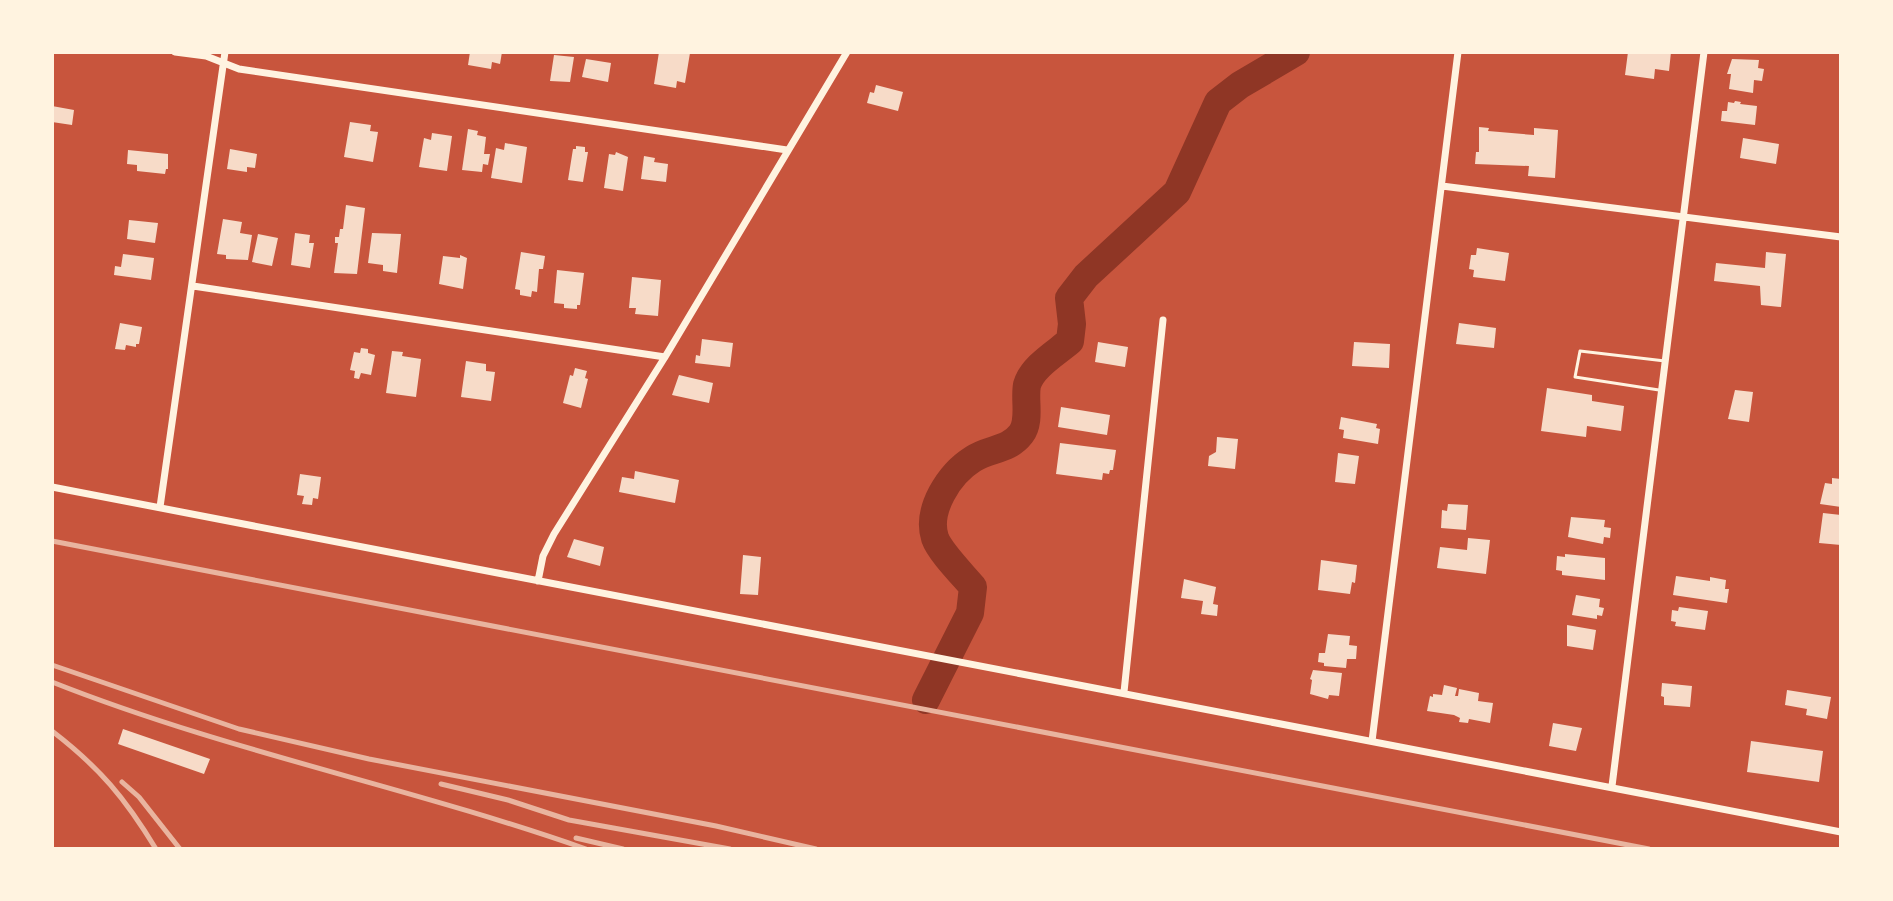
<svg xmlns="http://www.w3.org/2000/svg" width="1893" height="901" viewBox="0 0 1893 901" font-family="Helvetica,sans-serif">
  <rect width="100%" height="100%" fill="#c8553d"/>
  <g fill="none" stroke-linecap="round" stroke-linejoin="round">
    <path stroke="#8f3625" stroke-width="28" d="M926,700L970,613L973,587C963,575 940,552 935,538C926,510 949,474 973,459C989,448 1008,451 1021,434C1031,421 1024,400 1027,385C1032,367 1056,353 1070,341L1072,324L1069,298L1086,276L1177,192L1218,102L1240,85L1296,52"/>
  </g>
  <path fill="#f7dbc8" d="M470,52H502L500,64L492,62L491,69L468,65Z
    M659,52L690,53L685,83L677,81L676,88L654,84Z
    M1628,52H1671L1669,71L1655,69L1654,79L1625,75Z
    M554,55L574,57L570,82L550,81Z
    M586,59L611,63L608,82L582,77Z
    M1732,59L1759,60L1758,68L1764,69L1762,81L1754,80L1753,93L1729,89L1731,74H1727Z
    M876,85L903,92L898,111L867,103L870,92L874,93Z
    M1735,101L1741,102L1740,104L1757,106L1755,125L1721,121L1722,111H1727L1728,102L1734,103Z
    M52,106L74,110L72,125L52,122Z
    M350,122L371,125L370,131L378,132L373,162L344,157Z
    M1479,127L1489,128L1488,131L1534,135V128L1558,130L1555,178L1528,176L1529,166L1475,164L1476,152H1479Z
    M468,129L478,131L477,135L486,137L484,154H490L488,165L483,164L482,172L462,170Z
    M432,133L452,136L447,171L419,167L424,138L431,140Z
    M1743,138L1779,144L1776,164L1740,158Z
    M505,143L527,147L522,183L491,178L496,148L504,150Z
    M576,146L585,147V152H588L583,182L568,180L573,149H576Z
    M230,149L257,154L255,168L247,167V172L227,169Z
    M128,150L168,154V169H166L165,174L137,171V165L127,164Z
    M616,152L628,157L623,191L604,188L609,154L615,155Z
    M644,156L655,158L654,162L668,164L666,182L641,179Z
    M346,205L365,208L357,274L334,273L338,243H335V237H339L340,229H343Z
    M223,219L242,222L240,233L252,235L248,260L226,259V255L217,254Z
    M129,220L158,223L155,243L127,239Z
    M295,233L310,235L309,243H314L310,268L291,265Z
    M372,233L401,234L397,273L383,271V265L368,263Z
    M258,234L278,238L272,266L252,262Z
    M1477,248L1509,253L1505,281L1473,277L1474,270L1469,269L1471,255H1476Z
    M521,252L545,256L543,269H539L537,292L532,291L531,297L520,295V290L515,289Z
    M1766,252L1786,254L1781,307L1761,305L1760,286L1714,281L1716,263L1765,268Z
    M123,254L154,258L151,280L114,275L115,266L121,267Z
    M460,255L467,258L463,289L439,284L443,256L460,258Z
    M557,270L584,273L580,305H577V309L564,308V304L554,303Z
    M632,277L661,280L658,316L635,314L636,308H629Z
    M120,323L142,327L139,344H136V347L126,345L125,350L115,349Z
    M1459,323L1496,328L1494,348L1456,344Z
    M702,339L733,343L730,367L695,363L696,355L700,356Z
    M1098,342L1128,347L1125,367L1095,362Z
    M1354,342L1390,344L1389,368L1352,366Z
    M361,348L368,349V353L375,355L371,375L361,373L359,379L354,378L355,371L350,370L354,352L360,353Z
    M392,351L403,352L402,356L421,359L416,397L386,393Z
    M466,361L486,364V371L495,372L491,401L461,397Z
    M575,368L587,371L585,378L588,379L581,408L563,403L570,375L573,376Z
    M679,375L713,383L709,403L672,395Z
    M1547,388L1592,395V401L1624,406L1621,431L1587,426L1586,437L1541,431Z
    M1735,390L1753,392L1749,422L1728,419Z
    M1061,407L1110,415L1107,435L1058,427Z
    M1341,417L1377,424L1376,428L1380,429L1378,444L1343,438L1344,430L1339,429Z
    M1217,437L1238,439L1235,469L1208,466L1209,456L1216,452Z
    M1060,443L1116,450L1113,470H1110L1109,474L1103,473L1102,480L1056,474Z
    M1338,453L1359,456L1355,484L1335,482Z
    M635,471L679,480L675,503L619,492L622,477L634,479Z
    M300,474L321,477L318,499L313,498L312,505L302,504L304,496L297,495Z
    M1832,478L1841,479V507L1820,504L1825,483L1832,484Z
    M1448,504L1468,505L1466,530L1441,528L1442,510L1447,511Z
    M1823,513L1841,515V545L1819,543Z
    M1571,517L1605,520L1604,527L1611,528L1610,538L1604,537L1603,544L1568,537Z
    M1468,538L1490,540L1486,574L1437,568L1440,547L1467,550Z
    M574,539L604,547L600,566L567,557Z
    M1565,554L1605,558V580L1562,575V571L1556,570L1557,556L1565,557Z
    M743,555L761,557L758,595L740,594Z
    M1321,560L1357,565L1355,583L1352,582L1350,594L1318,590Z
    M1676,576L1710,581V577L1726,580L1725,589H1729L1727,603L1673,595Z
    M1184,579L1216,587L1213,604L1218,605L1217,616L1201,614L1203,601L1181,598Z
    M1576,595L1600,599L1599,607L1604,608L1602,616L1597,615V619L1572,615Z
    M1679,607L1708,611L1705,630L1675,626L1676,622L1671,621L1672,610L1678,611Z
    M1567,625L1596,630L1593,650L1567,646Z
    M1328,634L1350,636L1349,645L1357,646L1356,659H1347L1346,668L1324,666V663L1318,662L1319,653H1325Z
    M1313,670L1342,673L1339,696L1329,695L1328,699L1310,694L1312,680L1310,679Z
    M1662,683L1692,686L1690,707L1664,705V697L1661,696Z
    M1444,685L1457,688L1455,696H1458L1459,689L1479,693L1478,701L1493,703L1490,723L1469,719L1468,723L1459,722L1460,718L1454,715L1427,711L1430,696L1433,697V694L1442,695Z
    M1787,690L1831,697L1827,719L1806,715L1807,709L1785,705Z
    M1553,723L1582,728L1576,751L1549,746Z
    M123,729L210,759L204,774L118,744Z
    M1751,741L1823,751L1819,782L1747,772Z"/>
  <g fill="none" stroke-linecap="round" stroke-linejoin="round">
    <path stroke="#fff3e0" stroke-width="3" d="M1659,390L1575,377L1580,351L1665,361"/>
    <path stroke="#fff3e0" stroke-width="7" d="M175,52L206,56L239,69L787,150
      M1442,186L1841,237
      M193,286L665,357
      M52,487L1841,832
      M160,507L225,52
      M538,581L543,556L554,534L665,357L847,52
      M1124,692L1163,320
      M1372,741L1458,52
      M1612,786L1704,52"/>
    <path stroke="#e9b49f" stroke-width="5" d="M52,541L1649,849
      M52,665L239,729L369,759L716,826L816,849
      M52,682C226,751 410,787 586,849
      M52,731C100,768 125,798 156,849
      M122,782L139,797L180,849
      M441,784L508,800L569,820L730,849
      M576,838L623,849"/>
  </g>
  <rect width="1893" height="901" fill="none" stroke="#fff3e0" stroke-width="108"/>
</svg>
